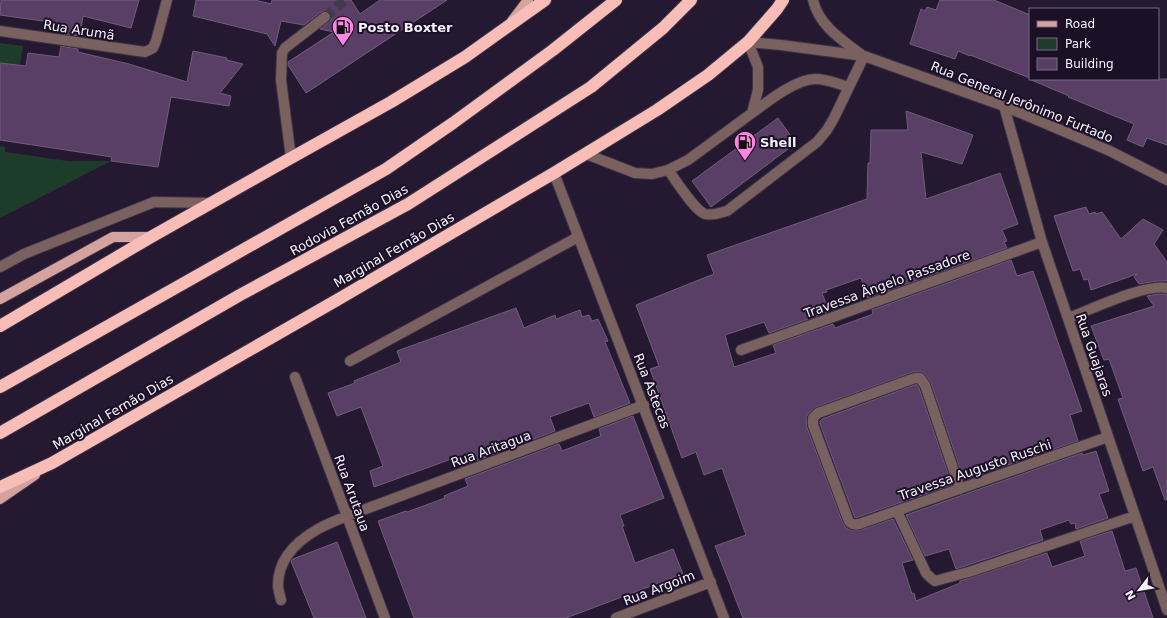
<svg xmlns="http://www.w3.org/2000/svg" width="1167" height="618" viewBox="0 0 1167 618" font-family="'DejaVu Sans',sans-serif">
  <rect width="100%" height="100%" fill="#251931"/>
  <path fill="#1d3d2a" d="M0,43L23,46L20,65L0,63Z
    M0,146L5,147V152L68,161H111L0,218Z"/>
  <path fill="#593f66" stroke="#6f5e78" d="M1,0H139L131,28L83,16L80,36L63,34L64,24L0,15Z
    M196,0H255L271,4L272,0H351L360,14L380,0H447L306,93L288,65V62L334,32L320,29L331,20V16L330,13L327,11L321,12L304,25L281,21L275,46L267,34L193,16Z
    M940,0H994L1030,15V78L970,55V56L958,51L955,59L910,44L921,9L925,11L927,7L936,10Z
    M61,46L78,49V52L129,64L187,82L193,51L227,58V60L243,64L220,93L231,96L229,106L171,97L158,167L111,161L112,157L0,140V63L26,66L28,53L59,57Z
    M1029,79H1167V145L1147,138L1143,147L1127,140L1134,124L1068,97L1069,96Z
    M906,111L973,135L962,164L921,152L926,199L1000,173L1018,224L1002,230L1007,241L1004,242L1007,248L868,298L861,278L826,290L827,292L822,293L829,312L769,333L764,322L725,335L734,367L776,353L773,345L833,324L835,328L873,314L872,310L1011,260L1017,276L1033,271L1082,411L1070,415L1078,441L964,480L931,383L925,374L920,372H913L816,407L808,414L806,418L807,427L842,521L845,527L852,531L860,530L893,519L913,560L902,563L912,594L914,593L916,601L960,583V581L1047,553L1052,567L1085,556L1080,541L1112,531L1125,571L1136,568L1153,618H743L715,546L746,535L722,468L704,475L696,452L682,458L650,369L659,366L636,305L714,274L707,255L867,199L868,163H870L871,130H908Z
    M778,118L796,143L711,207L692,181Z
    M1086,207L1089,214L1095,212L1096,214L1102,212L1121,239L1143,219L1163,230L1154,244L1167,262V281H1157L1139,284L1134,277L1137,274L1091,290L1088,279L1084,280L1080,269L1073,271L1054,216Z
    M1158,294H1167V500H1165L1153,467L1143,471L1118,399L1123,398L1109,359L1104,360L1091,326L1154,306L1147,296Z
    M516,308L524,328L555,315L556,319L580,310L582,317L589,315L592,321L598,319L608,341L605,342L630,403L594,417L589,403L550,417L555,431L460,467L457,457L374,487L370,471L383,466L361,407L337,416L328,393L355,383L354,381L401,362L397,351Z
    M917,384L919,388L952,485L855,518L820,424V421L822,419Z
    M633,416L664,498L620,515L624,526H622L635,563L673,549L683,574L566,618H414L378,521L406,511L407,512L445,498L444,496L468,486L465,479L559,444L562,451L601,436L599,429Z
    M1096,451L1109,491L1099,494L1108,518L1076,529L1075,523L1071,524L1069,520L1040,530L1043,540L956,569L949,549L925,556L906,515L1082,453L1083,455Z
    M337,542L366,618H314L291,561L293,559Z"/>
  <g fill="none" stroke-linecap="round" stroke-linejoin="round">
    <path stroke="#443a50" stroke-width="10" stroke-dasharray="10 5" stroke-linecap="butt" d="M325,17L345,0"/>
    <g stroke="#3e3349" stroke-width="12">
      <path id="minor" d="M813,0C819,26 842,40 862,55
        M0,31L145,52L153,48L156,41L167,0
        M1004,106L1042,242L1167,610
        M752,113C767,102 796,79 815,79C827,79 838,84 849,87
        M586,154L635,173L652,174L668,170L688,160L752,113L758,90V67L748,42L781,45L864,56L1004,106L1110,151L1167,180
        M291,158L281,80L282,53L285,48L325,17
        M668,170C676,180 694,210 705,214C712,216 720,213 727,211L817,142L827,130L834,118L864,56
        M554,173L724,618
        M0,267L24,254L154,202L211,203
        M1068,318C1090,310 1146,283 1167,288
        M741,350L1042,242
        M350,361L578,237
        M295,377L385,618
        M960,489L925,385L920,378H915L818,413L813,418V425L848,519C850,525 854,525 859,524L1108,437
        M897,511L926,573L931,578L935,581L972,571L1135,516
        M281,600C280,595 278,590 278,585C278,559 297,541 318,529C327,524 337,520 347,516L644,405
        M616,618L711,582"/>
    </g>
    <g stroke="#3e3349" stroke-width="12">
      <path id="major" d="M512,21L528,0
        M0,299L113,237H151
        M0,499L35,475"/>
    </g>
    <g stroke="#3e3349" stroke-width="14">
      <path id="highway" d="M0,326L151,237L273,168L391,102L465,57L545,0
        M0,387L386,169L453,123L553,50L616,0
        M0,433L240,295L408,204L591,87L663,28L691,0
        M0,487L52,463L337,300L554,173L657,110L708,75L748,42L777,9L783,0"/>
    </g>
    <use href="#minor" stroke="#79615f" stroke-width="10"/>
    <use href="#major" stroke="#d4a39e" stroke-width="10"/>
    <use href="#highway" stroke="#f8bdb7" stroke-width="12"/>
  </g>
  <defs>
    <g id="fuel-pin" transform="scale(1.15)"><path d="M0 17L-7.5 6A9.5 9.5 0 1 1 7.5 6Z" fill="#fd86e2" stroke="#1c1027"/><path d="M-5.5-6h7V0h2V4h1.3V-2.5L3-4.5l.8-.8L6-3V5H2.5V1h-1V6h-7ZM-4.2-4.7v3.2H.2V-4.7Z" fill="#111"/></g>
  </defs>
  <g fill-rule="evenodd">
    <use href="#fuel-pin" x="343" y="27"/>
    <use href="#fuel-pin" x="745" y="142"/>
  </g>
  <g text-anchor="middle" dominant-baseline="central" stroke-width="4" stroke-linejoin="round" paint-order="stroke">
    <g font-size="13" font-weight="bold" fill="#f7f3fd" stroke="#1c1027" text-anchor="start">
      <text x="358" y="27">Posto Boxter</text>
      <text x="760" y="142">Shell</text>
    </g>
    <g font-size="13" fill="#f7f3fd" stroke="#1c1027">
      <text transform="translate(79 30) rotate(9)">Rua Arumã</text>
      <text transform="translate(1022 102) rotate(22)">Rua General Jerônimo Furtado</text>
      <text transform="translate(349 220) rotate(-29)">Rodovia Fernão Dias</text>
      <text transform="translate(394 250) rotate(-30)">Marginal Fernão Dias</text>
      <text transform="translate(887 284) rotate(-20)">Travessa Ângelo Passadore</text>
      <text transform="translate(1094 355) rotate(71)">Rua Guajaras</text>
      <text transform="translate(652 391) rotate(69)">Rua Astecas</text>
      <text transform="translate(113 412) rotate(-30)">Marginal Fernão Dias</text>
      <text transform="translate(491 449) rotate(-20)">Rua Aritagua</text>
      <text transform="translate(975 470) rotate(-19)">Travessa Augusto Ruschi</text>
      <text transform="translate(352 493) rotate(70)">Rua Arutaua</text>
      <text transform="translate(659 588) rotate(-21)">Rua Argoim</text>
    </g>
  </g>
  <rect x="1029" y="8" width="130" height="72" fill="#1c1027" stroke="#746b7d"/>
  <rect x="1037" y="21" width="20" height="6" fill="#d4a39e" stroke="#746b7d"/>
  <text x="1065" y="28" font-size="12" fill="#f7f3fd">Road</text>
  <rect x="1037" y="38" width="20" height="12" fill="#1d3d2a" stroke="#746b7d"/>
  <text x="1065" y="48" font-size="12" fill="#f7f3fd">Park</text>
  <rect x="1037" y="58" width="20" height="12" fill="#593f66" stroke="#746b7d"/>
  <text x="1065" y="68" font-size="12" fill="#f7f3fd">Building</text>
  <g transform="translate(1139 590) rotate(239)" stroke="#1c1027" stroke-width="3" paint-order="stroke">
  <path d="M0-3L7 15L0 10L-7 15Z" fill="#f7f3fd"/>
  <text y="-6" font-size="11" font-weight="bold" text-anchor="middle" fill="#f7f3fd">N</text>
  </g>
</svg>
